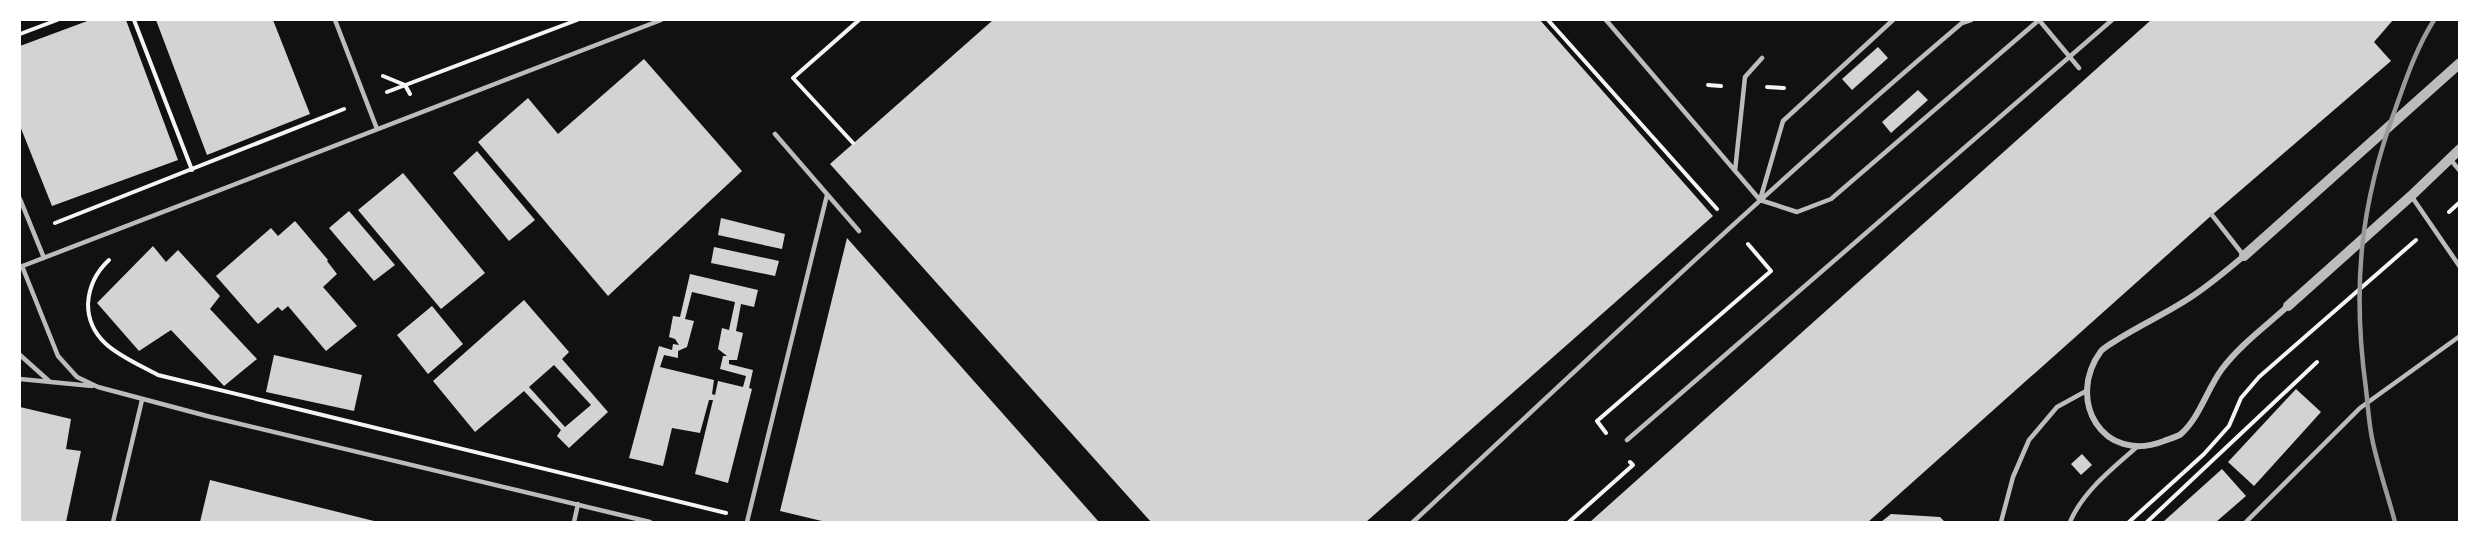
<svg xmlns="http://www.w3.org/2000/svg" width="2479" height="542" viewBox="0 0 2479 542" font-family="Inter,sans-serif">
  <rect width="100%" height="100%" fill="#111"/>
  <path fill="#d3d3d3" fill-rule="evenodd" d="M90,20H126L178,160L52,206L20,126V46Z
    M156,20H273L310,114L207,155Z
    M993,20H1540L1713,216L1366,522H1151L830,164Z
    M2151,20H2393L2374,42L2391,61L2212,215L1868,522H1590Z
    M1878,47L1888,58L1852,90L1842,79Z
    M644,59L742,171L608,296L478,142L528,98L558,134Z
    M1918,90L1928,100L1891,133L1882,122Z
    M477,151L535,220L509,241L453,173Z
    M403,173L485,273L441,309L358,210Z
    M349,211L395,265L374,281L329,228Z
    M721,218L785,234L782,249L718,235Z
    M295,221L328,260L327,261L337,274L323,287L357,326L326,351L288,306L282,311L278,307L258,324L216,276L271,228L278,236Z
    M847,238L1099,522H826L780,511Z
    M153,246L166,262L178,250L220,296L210,309L257,359L224,386L171,330L139,351L97,303Z
    M714,247L779,261L775,276L711,263Z
    M690,274L758,290L754,307L741,304L736,331L743,333L737,360H729V364L753,370L749,388L752,389L728,483L695,474L713,400H709L700,433L672,428L663,466L629,458L659,346L672,350L673,344L679,345L675,339L669,337L673,316L680,317ZM692,292L735,302L729,330L722,328L718,349L727,356H723L720,369L746,376L743,387L718,381L715,395L712,394L714,380L660,367L664,355L678,358V351L687,347L694,321L685,319Z
    M524,300L569,352L562,359L608,412L569,448L557,436L561,430L524,391L475,432L433,381ZM554,365L591,405L565,427L529,387Z
    M432,306L463,344L428,374L397,335Z
    M274,355L362,375L354,411L266,392Z
    M2296,389L2321,412L2254,486L2228,462Z
    M20,407L71,419L66,449L81,451L66,522H20Z
    M2082,454L2092,465L2081,475L2071,464Z
    M2222,469L2246,496L2216,522H2163Z
    M210,480L378,522H200Z
    M1891,514L1940,517L1945,522H1881Z"/>
  <g fill="none" stroke-linecap="round" stroke-linejoin="round">
    <path stroke="#f5f5f5" stroke-width="4" d="M134,20L192,170
      M1548,20L1717,209
      M20,34L57,20
      M383,76L405,85L410,94
      M1708,85L1721,86
      M1767,87L1784,88
      M387,92L577,20
      M853,143L793,78L859,20
      M2449,212L2460,202
      M55,223L344,109
      M109,260C96,272 89,286 88,304C88,345 127,358 158,375L726,513
      M1606,433L1597,421L1771,271L1748,244
      M1569,522L1633,465L1630,462
      M2129,522L2204,454L2229,426L2241,398L2259,377L2416,240
      M2147,522L2317,362"/>
    <path stroke="#bcbcbc" stroke-width="4.5" d="M335,20L377,129
      M1606,20L1760,200L1797,212L1831,199L2039,20
      M2039,20L2079,68
      M775,134L859,231
      M2450,159L2460,171
      M1735,171L1745,77L1762,58
      M2412,197L2460,267
      M20,199L44,258
      M1760,200L1783,121L1893,20
      M2212,215L2244,256
      M22,266L58,356L77,377L98,387L207,416L650,522
      M20,267L661,20
      M20,355L49,381
      M20,379L92,386
      M1627,440L2112,20
      M113,522L142,400
      M574,522L578,504
      M747,522L827,195
      M1413,522C1594,354 1773,183 1962,23L1971,20
      M2001,522L2013,477L2029,440L2057,407L2088,390
      M2070,522C2083,491 2113,468 2138,446
      M2246,522L2360,408L2460,336"/>
    <path stroke="#bcbcbc" stroke-width="6" d="M2244,256C2228,269 2212,283 2194,295C2171,311 2144,323 2120,338C2114,342 2106,346 2101,351C2065,400 2103,465 2164,441C2169,439 2177,437 2181,434C2200,417 2207,389 2222,369C2240,345 2266,326 2288,306"/>
    <path stroke="#bcbcbc" stroke-width="10" d="M2244,256L2460,63
      M2288,306L2411,196L2460,149"/>
    <path stroke="#9a9a9a" stroke-width="4.5" d="M2395,522C2388,496 2379,470 2373,443C2369,426 2368,407 2366,389C2352,287 2360,204 2396,107C2407,76 2417,47 2434,20"/>
  </g>
  <rect width="2479" height="542" fill="none" stroke="#ffffff" stroke-width="42"/>
</svg>
